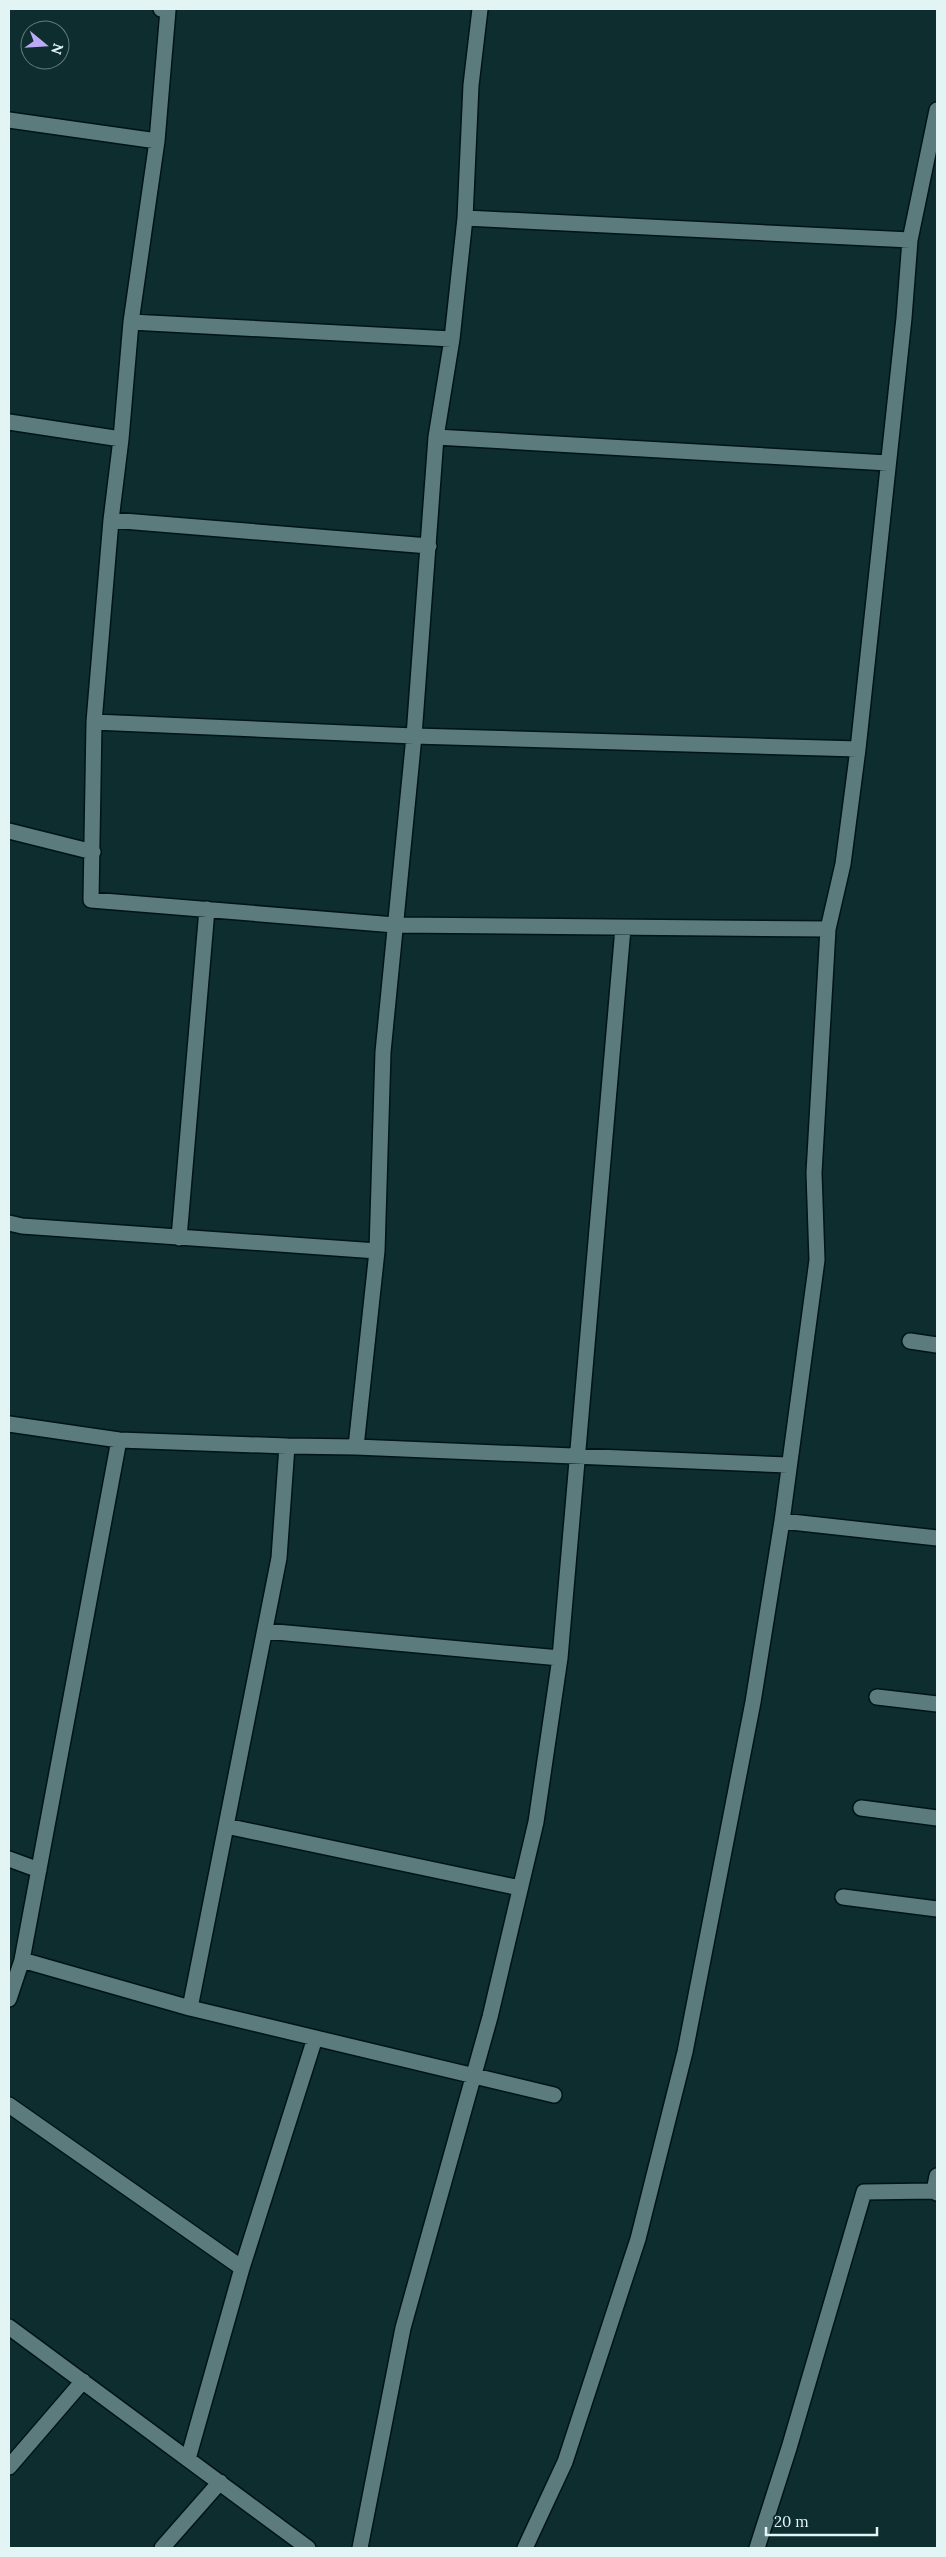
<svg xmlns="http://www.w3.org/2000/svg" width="946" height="2557" viewBox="0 0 946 2557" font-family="Lora,serif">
  <rect width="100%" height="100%" fill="#0e2d2f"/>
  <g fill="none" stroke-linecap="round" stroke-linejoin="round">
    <g stroke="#001416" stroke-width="18">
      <path id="street" d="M480,9L471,85L465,218L910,240
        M9,120L157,141L168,10L161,9
        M131,322L452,339
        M9,422L121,439L131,322L157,141
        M436,437L888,463
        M111,520L121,439
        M429,546L111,520L94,722L414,736L858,749
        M94,722L91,900L395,925L828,929
        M9,831L93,852
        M9,1223L22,1226L377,1251
        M179,1238L207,909
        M910,1341L937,1345
        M9,1424L119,1440L287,1446
        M356,1447L788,1465
        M782,1521L937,1538
        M265,1631L560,1658
        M877,1697L937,1704
        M861,1808L937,1818
        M226,1826L520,1888
        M9,1859L39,1870
        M843,1897L937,1909
        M22,1960L119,1440
        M9,1999L22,1960L190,2008L279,1558L287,1446L356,1447L377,1251L383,1052L414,736L436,437L452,339L465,218
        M190,2008L554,2095
        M9,2105L242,2268L315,2038
        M937,2176L934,2191L937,2193
        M9,2327L308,2548
        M188,2459L242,2268
        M9,2467L83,2381
        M162,2548L220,2482
        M360,2548L403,2328L490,2017L536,1822L560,1658L623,928
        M525,2548L565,2462L638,2239L685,2052L753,1702L782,1521L817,1260L814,1173L828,929L843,864L858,749L904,318L910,240L937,110
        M757,2548L789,2448L864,2192L934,2191"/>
    </g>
    <use href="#street" stroke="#5b7b7d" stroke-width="15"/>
  </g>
  <rect width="946" height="2557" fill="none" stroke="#e3f4f5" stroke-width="20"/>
  <g transform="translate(45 45) rotate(108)"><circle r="24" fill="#0e2d2f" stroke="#637d7e"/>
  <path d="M0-4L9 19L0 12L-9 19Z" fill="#bbaaf6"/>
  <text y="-8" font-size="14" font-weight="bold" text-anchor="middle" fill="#e3f4f5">N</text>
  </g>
  <path d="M766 2527v8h111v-8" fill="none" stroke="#e3f4f5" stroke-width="2.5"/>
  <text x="774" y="2527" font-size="15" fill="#e3f4f5" stroke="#0e2d2f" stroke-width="4" paint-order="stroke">20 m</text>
</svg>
